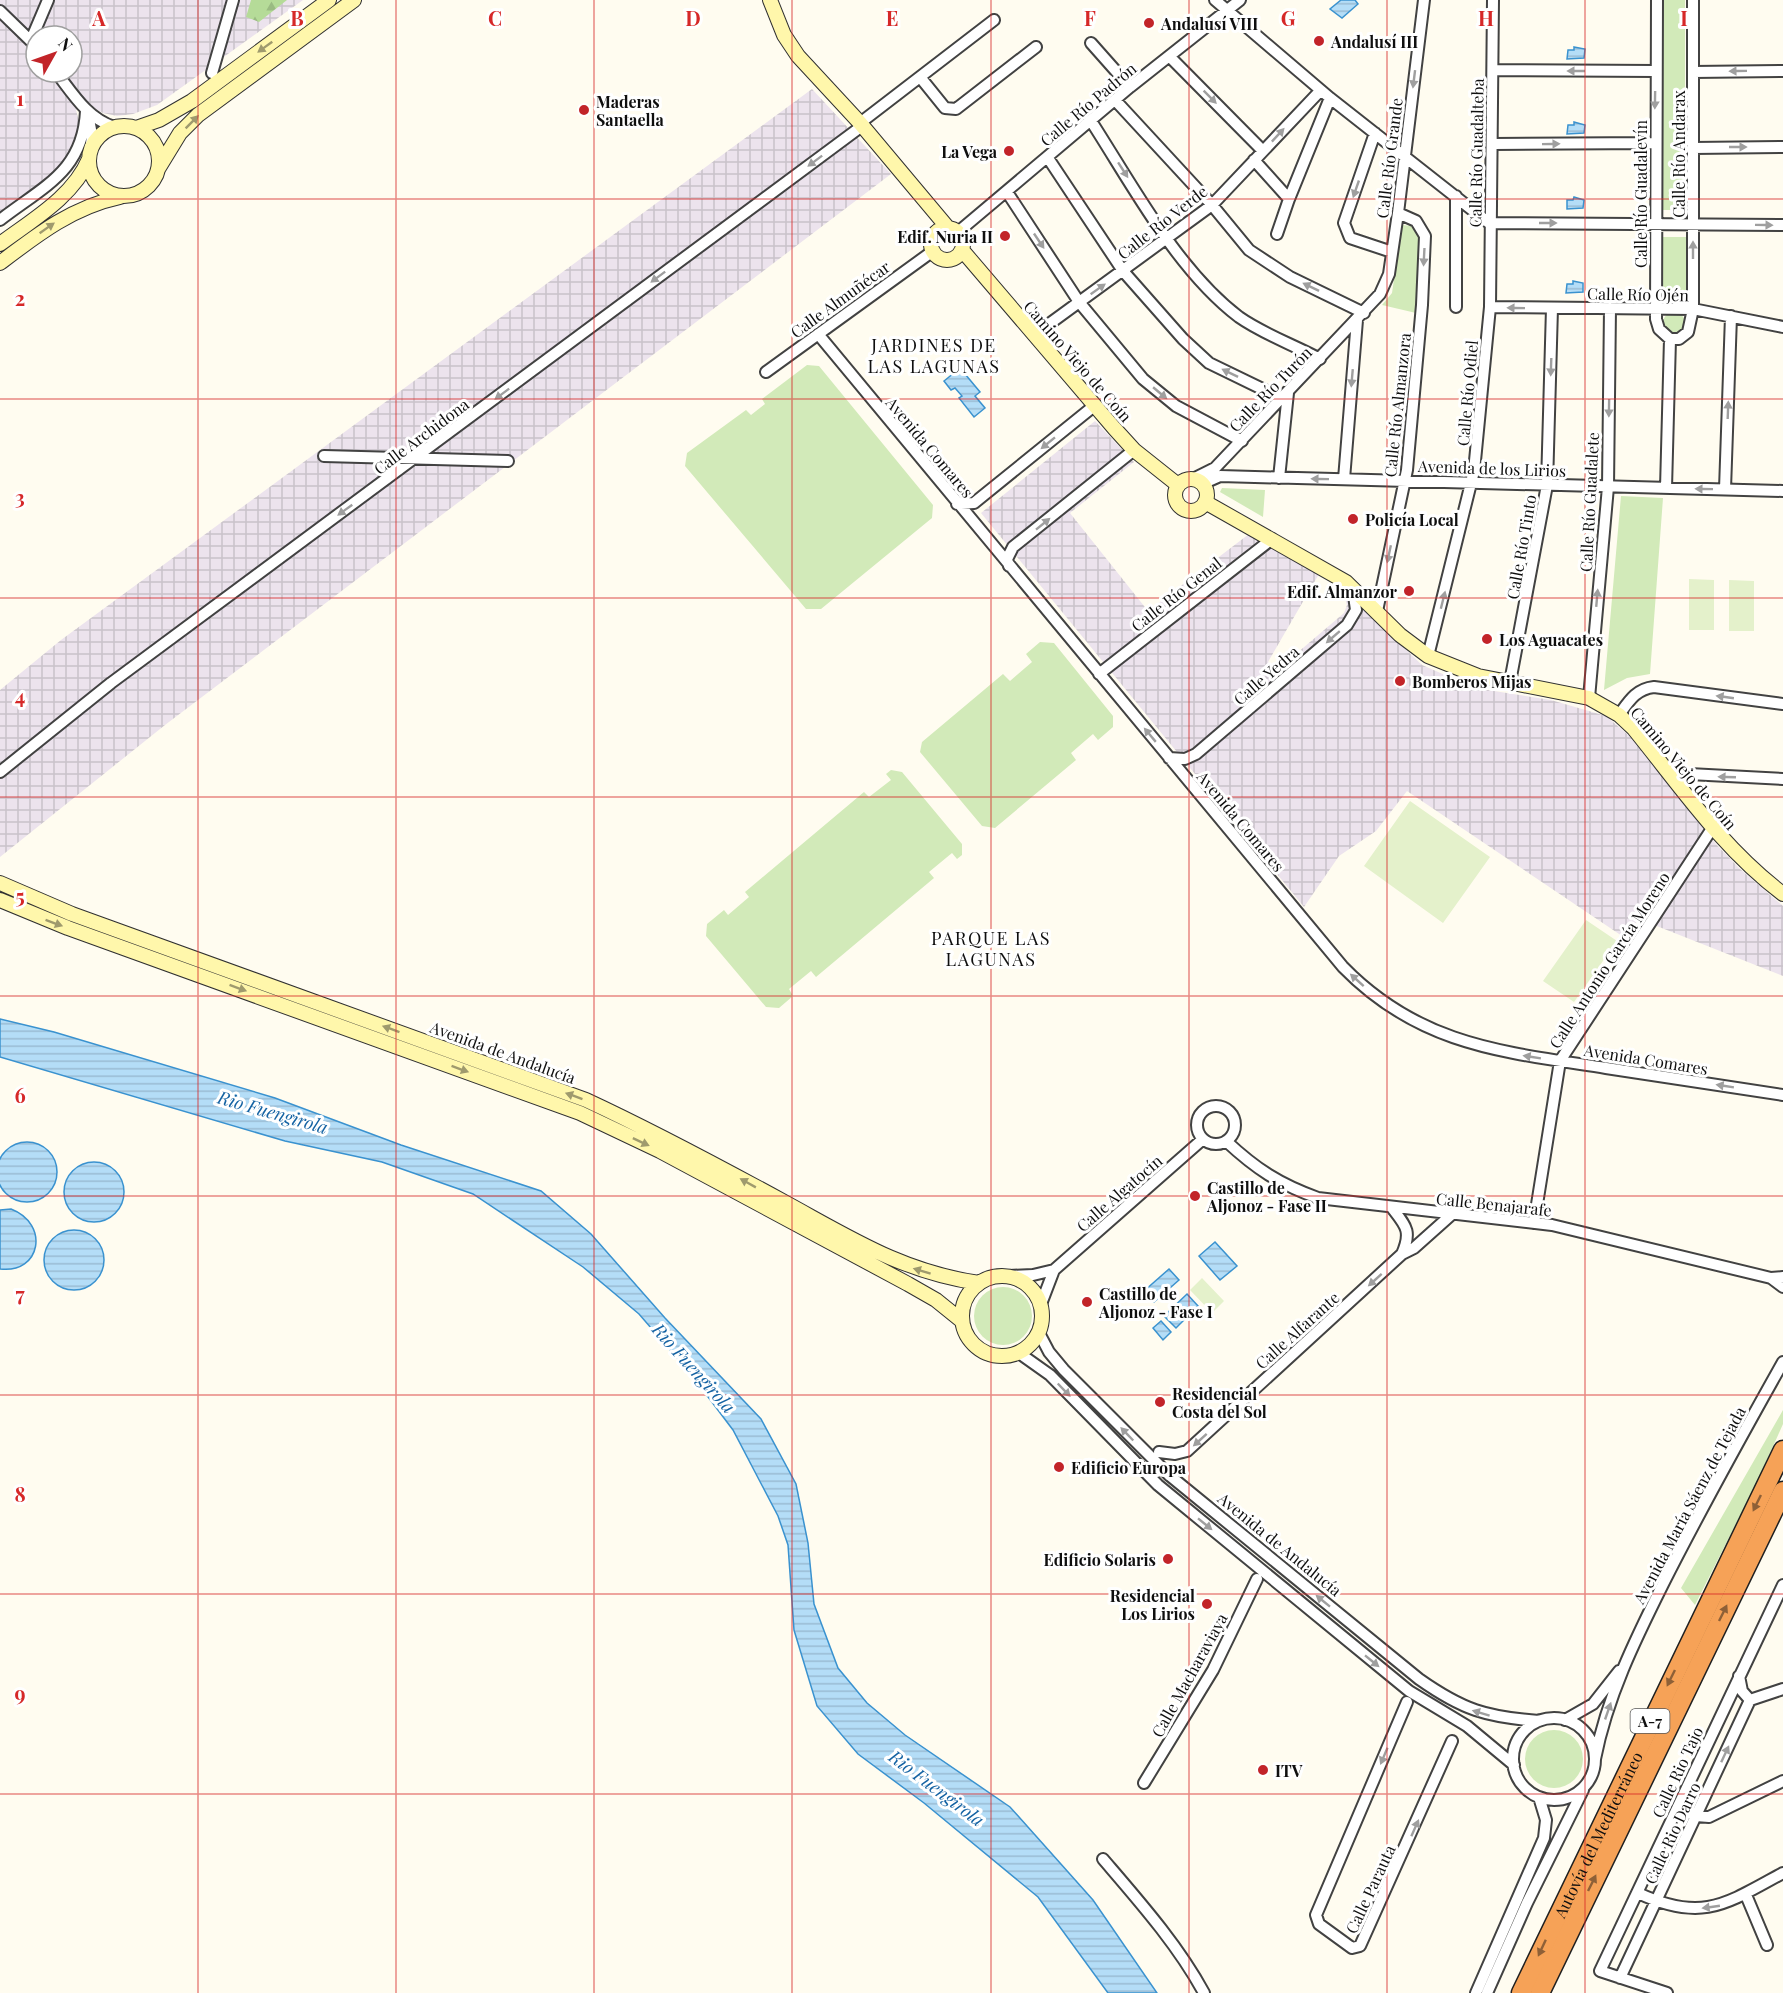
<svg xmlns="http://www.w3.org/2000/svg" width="1783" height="1993" viewBox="0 0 1783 1993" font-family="'Playfair Display',serif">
  <defs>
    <pattern id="industrial-grid" width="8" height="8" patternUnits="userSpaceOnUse" patternTransform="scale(1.5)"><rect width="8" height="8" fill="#ece3ed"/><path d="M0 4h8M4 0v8" fill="none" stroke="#c9c2ca"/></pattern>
    <pattern id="forest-firs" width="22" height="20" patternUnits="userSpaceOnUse" patternTransform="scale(1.5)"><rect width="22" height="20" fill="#b5db98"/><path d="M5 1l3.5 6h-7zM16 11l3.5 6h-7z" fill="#9abb82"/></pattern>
    <pattern id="water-rules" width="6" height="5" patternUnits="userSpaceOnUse" patternTransform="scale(1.5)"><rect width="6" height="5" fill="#b4ddf7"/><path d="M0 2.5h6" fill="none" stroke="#9abcd3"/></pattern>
  </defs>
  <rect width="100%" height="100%" fill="#fffcf0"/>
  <path fill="url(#industrial-grid)" fill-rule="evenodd" d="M0,0H303L157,105L133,114L117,116L103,113L85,103L76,110L80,125L72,152L63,164L0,214ZM36,36H72V72H36Z
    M812,89L891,174L165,725L0,857V690L61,640Z
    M1095,421L1134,462L1070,513L1148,611L1249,534L1319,574L1268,662L1276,671L1344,613L1347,605L1342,588L1422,665L1475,688L1551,700L1606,716L1633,739L1716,844L1739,868L1783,906V976L1639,919L1625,938L1407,791L1376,831L1339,856L1304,907L981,513Z"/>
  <path fill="#d2eab9" d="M1663,0H1685V210H1663Z
    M1402,225L1412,226L1419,238L1416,313L1382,305L1392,293Z
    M1663,237H1686V296H1663Z
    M1663 323a11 11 0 1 1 22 0a11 11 0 1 1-22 0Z
    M807,365L819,366L933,505L932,518L821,609H806L685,466L687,453L746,410L751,415L765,404L762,399Z
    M1222,488L1265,490L1263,517L1220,492Z
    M1621,496L1663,498L1650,674L1627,678L1604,690Z
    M1040,642L1054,643L1113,716V727L1098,740L1093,734L1071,753L1076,760L995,828L982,826L920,752L922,742L1003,674L1010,681L1032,662L1026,654Z
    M891,770L902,772L962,844V855L957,859L952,853L929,872L934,878L816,977L811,971L789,989L793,996L779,1008L766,1007L706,936L707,924L724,910L728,915L749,897L745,892L864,792L869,797L891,780L886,774Z
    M974 1316a29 29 0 1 1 58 0a29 29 0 1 1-58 0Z
    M1783,1410V1424L1757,1482L1695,1605L1681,1588Z
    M1525 1759a29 29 0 1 1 58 0a29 29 0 1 1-58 0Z"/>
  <path fill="url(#forest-firs)" d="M251,0H287L259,22L246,17Z"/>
  <path fill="#e4f1cb" d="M1689,579L1714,580V630H1689Z
    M1729,580L1754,581V631H1729Z
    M1410,801L1490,857L1443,923L1364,866Z
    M1586,920L1617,941L1574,1002L1543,981Z
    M1202,1278L1224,1301L1212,1313L1190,1290Z"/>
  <path fill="url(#water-rules)" stroke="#3a92cf" stroke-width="1.5" d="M1341,0H1355L1358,4L1342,18L1330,9Z
    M1574,47L1585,49L1584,58L1567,59L1568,50H1574Z
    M1574,122L1585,125L1584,133L1567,134L1568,125H1574Z
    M1574,197L1584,200L1583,208L1567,209V200H1573Z
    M1573,281L1583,283V292L1566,293L1567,284H1573Z
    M960,368L980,392L975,396L985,408L974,417L959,398L962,396L955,388L951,390L944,381Z
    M0,1019L54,1032L275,1098L401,1145L541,1191L591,1234L665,1318L761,1419L796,1484L808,1543L814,1604L838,1668L867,1703L905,1735L1010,1807L1093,1900L1157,1993H1108L1038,1897L924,1803L858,1754L817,1706L794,1630L788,1545L778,1516L733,1430L690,1373L639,1314L583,1267L473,1194L382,1162L285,1141L0,1057Z
    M-3 1172a30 30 0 1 1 60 0a30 30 0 1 1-60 0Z
    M64 1192a30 30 0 1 1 60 0a30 30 0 1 1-60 0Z
    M11,1209C50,1224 41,1274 0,1269V1210Z
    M44 1260a30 30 0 1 1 60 0a30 30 0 1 1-60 0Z
    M1215,1242L1237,1266L1220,1280L1199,1256Z
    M1169,1269L1179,1280L1154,1302L1144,1291Z
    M1187,1294L1198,1306L1176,1328L1164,1316Z
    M1161,1321L1171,1332L1163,1340L1153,1328Z"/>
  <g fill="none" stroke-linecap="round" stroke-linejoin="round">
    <g stroke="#424242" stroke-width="14">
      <path id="street" d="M1215,0L1330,98L1489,223L1783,225
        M1657,0L1656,319L1659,329L1670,339H1679L1688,332L1693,309V0
        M0,11L36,46
        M31,40L48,0
        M1091,43L1130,87
        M1169,56L1263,151
        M1493,70L1656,71
        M56,72C73,94 87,118 114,127
        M1693,72L1783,71
        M212,73L233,0
        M920,77L945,108L956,109L1036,47
        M1115,100L1212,205L1249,250L1290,277L1364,313
        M89,119L92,135L90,152
        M1091,121C1133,186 1177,270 1239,317C1263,334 1294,345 1320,359
        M860,123L994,20
        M1375,133L1344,223L1350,238L1392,252
        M1493,144L1655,143
        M1693,148L1783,147
        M1048,158L1123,271L1183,339L1209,363L1283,399
        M1254,160L1289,199L1330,98
        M1007,192L1079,302L1143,379L1176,406L1242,441
        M1456,196V307
        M0,220C44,186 83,171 86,111
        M958,232L1130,87L1240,0
        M1277,234L1289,199
        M1490,307L1693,309L1783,327
        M818,334L1343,967C1420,1046 1504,1052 1606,1068C1665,1077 1724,1086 1783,1095
        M1034,335L1212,205L1320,91
        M766,372L933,251
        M324,456L508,461
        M1279,478L1288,393
        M1193,479L1215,468L1380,294L1389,274L1398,213L1424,0
        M1344,479L1357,320
        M1202,484L1220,476L1783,491
        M1666,488L1670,339
        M1725,489L1731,316
        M957,504L974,503L1094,406
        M1009,566L1007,559L1013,547L1134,450
        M1377,611L1407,470L1422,305L1425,236L1416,221L1398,213
        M1428,656L1474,471L1490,307L1493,0
        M1099,674L1272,539
        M1510,682L1547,485L1552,308
        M1589,698L1608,487L1610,308
        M1619,715C1629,701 1636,689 1654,687L1783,704
        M1169,758L1185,759L1196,754L1347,625L1356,610L1353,588
        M0,772L111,683L862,126
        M1670,773L1783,779
        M1197 1125a19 19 0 1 1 38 0a19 19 0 1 1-38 0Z
        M1226,1141C1256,1169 1279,1184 1318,1198L1552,1225L1771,1278
        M1392,1208C1406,1226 1412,1231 1402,1254
        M1534,1223L1560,1061L1713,827
        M1054,1270L1203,1139
        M1009,1276L1033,1275L1054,1270L1041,1304
        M1783,1277L1771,1278L1783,1287
        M1039,1333L1049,1352L1064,1370L1169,1475L1419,1679C1463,1710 1486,1717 1539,1721
        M1019,1353L1050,1375L1158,1485L1409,1691L1467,1726L1514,1765
        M1159,1452L1175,1454L1187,1451L1402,1254L1414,1248L1451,1215
        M1739,1676L1742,1691L1750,1700L1783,1689
        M1407,1702L1316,1915L1319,1924L1352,1948L1360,1946L1452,1741
        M1513 1759a41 41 0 1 1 82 0a41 41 0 1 1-82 0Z
        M1565,1720L1593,1704L1619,1671
        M1595,1759C1607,1697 1635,1640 1663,1584C1701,1509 1742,1435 1783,1362
        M1144,1783L1213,1670L1257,1579
        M1678,1807L1696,1816L1709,1817L1783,1781
        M1103,1859C1139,1901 1178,1945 1204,1993
        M1638,1893C1702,1923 1726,1904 1783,1873
        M1746,1895L1767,1945
        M1620,1978L1750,1700
        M1476,1993L1544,1838L1546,1820L1539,1797
        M1487,1993L1527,1903L1583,1790
        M1667,1993L1600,1971L1783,1585"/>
    </g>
    <g stroke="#313131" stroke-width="16">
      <path id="secondary" d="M770,0L784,35L798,56L860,123L948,228
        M89 161a35 35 0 1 1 70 0a35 35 0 1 1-70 0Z
        M136,128L159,120L192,101L329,0
        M158,169L180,133L198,115L354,0
        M931 244a16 16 0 1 1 32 0a16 16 0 1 1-32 0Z
        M0,244C32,220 73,197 89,159
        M962,250L1114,428L1134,450L1178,485
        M0,263C38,234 73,207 120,197
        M1175 495a16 16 0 1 1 32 0a16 16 0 1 1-32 0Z
        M1205,502L1346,582L1400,635L1428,656L1478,676L1589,698L1619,715L1634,729C1681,787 1723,849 1783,894
        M0,883L72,914L586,1100C655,1132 720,1167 786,1203C852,1239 903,1272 979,1283
        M0,900L68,928L580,1113L660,1151L908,1284L936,1300L962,1321
        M962 1316a40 40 0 1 1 80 0a40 40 0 1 1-80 0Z"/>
    </g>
    <g stroke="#202020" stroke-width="21">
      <g id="highway">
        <path id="s1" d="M1521,1993L1783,1450"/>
        <path d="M1540,1993L1783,1491"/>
      </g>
    </g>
    <use href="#street" stroke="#fff" stroke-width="10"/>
    <use href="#secondary" stroke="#fff7ab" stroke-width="14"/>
    <use href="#highway" stroke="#f6a257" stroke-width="18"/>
  </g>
  <defs><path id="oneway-solid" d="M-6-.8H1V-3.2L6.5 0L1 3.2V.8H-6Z" transform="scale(1.5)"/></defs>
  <g fill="#9f9a6d">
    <use href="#oneway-solid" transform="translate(265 47) rotate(144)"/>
    <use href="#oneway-solid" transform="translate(192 122) rotate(-45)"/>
    <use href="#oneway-solid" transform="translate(47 228) rotate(-35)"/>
    <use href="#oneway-solid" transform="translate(54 923) rotate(20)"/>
    <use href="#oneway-solid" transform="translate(238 988) rotate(20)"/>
    <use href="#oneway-solid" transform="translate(391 1029) rotate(-160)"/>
    <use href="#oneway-solid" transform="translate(460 1069) rotate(20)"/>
    <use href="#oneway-solid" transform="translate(574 1096) rotate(-160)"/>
    <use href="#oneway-solid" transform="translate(641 1142) rotate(25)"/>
    <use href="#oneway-solid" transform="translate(748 1183) rotate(-151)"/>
    <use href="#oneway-solid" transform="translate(922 1271) rotate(-163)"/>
  </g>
  <g fill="#9f9f9f">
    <use href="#oneway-solid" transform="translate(1576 71) rotate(-180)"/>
    <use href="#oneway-solid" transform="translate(1738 71) rotate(179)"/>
    <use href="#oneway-solid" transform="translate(1414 79) rotate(97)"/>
    <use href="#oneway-solid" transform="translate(1210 97) rotate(45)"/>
    <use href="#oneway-solid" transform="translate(1655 100) rotate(91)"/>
    <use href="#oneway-solid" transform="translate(1278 135) rotate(-47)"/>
    <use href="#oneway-solid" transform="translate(1551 144) rotate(-1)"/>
    <use href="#oneway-solid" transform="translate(1738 147)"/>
    <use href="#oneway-solid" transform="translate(815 161) rotate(143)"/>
    <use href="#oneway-solid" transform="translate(1123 170) rotate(57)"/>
    <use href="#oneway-solid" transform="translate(1356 189) rotate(109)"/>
    <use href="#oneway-solid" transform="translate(1548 223)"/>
    <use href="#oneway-solid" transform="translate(1764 225) rotate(1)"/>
    <use href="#oneway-solid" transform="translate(1039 241) rotate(56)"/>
    <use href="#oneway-solid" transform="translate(1693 250) rotate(-90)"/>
    <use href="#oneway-solid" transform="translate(1424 257) rotate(93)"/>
    <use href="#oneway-solid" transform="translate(658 277) rotate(143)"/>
    <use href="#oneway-solid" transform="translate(1311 287) rotate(-154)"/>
    <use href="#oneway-solid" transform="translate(1098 289) rotate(-35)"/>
    <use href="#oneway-solid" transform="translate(1516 308) rotate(-179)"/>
    <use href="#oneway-solid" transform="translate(1551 367) rotate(92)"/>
    <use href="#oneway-solid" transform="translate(1230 373) rotate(-154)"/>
    <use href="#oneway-solid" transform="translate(1352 378) rotate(95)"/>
    <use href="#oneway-solid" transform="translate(1160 393) rotate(40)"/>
    <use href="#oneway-solid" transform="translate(502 394) rotate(143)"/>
    <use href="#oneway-solid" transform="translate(1609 408) rotate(91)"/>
    <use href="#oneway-solid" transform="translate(1728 410) rotate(-88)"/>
    <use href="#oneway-solid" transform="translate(1048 443) rotate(141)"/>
    <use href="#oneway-solid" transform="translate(1320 479) rotate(-179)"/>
    <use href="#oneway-solid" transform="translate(1704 489) rotate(-179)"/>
    <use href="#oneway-solid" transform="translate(345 510) rotate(144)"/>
    <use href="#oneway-solid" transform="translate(1043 524) rotate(-39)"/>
    <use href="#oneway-solid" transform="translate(1389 554) rotate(102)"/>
    <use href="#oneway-solid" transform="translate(1597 598) rotate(-85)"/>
    <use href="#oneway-solid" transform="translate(1443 600) rotate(-76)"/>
    <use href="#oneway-solid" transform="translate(1333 637) rotate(139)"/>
    <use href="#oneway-solid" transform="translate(1725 697) rotate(-172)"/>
    <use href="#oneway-solid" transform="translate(1150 735) rotate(-130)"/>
    <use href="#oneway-solid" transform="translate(1727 777) rotate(-178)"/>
    <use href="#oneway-solid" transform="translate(1357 980) rotate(-138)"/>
    <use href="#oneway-solid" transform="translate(1532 1057) rotate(-171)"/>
    <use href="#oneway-solid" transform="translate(1725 1086) rotate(-171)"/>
    <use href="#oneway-solid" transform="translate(1375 1280) rotate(138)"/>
    <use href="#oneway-solid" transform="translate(1064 1390) rotate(46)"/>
    <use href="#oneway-solid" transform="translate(1127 1434) rotate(-134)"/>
    <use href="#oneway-solid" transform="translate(1200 1440) rotate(138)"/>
    <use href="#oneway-solid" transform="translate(1205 1524) rotate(39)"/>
    <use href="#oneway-solid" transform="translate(1323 1601) rotate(-141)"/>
    <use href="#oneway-solid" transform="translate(1372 1661) rotate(39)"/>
    <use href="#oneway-solid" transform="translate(1608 1711) rotate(-71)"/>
    <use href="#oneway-solid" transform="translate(1481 1713) rotate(-163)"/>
    <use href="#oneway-solid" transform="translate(1725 1754) rotate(-65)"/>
    <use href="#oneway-solid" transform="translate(1384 1756) rotate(113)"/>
    <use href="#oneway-solid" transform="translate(1415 1828) rotate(-66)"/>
    <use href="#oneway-solid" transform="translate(1711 1907) rotate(172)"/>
  </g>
  <g fill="#8e6037">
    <use href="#oneway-solid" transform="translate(1757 1503) rotate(116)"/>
    <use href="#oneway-solid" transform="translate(1723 1613) rotate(-64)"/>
    <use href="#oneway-solid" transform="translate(1671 1678) rotate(116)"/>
    <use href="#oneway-solid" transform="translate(1592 1883) rotate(-64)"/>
    <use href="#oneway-solid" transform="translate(1542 1948) rotate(115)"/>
  </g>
  <path fill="none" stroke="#d62828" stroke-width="1.5" stroke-opacity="0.55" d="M198,0V1993M396,0V1993M594,0V1993M792,0V1993M991,0V1993M1189,0V1993M1387,0V1993M1585,0V1993M0,199H1783M0,399H1783M0,598H1783M0,797H1783M0,996H1783M0,1196H1783M0,1395H1783M0,1594H1783M0,1794H1783"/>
  <g fill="#c22429" stroke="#fff" stroke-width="2">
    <circle cx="1149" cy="23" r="6"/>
    <circle cx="1319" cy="41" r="6"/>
    <circle cx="584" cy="110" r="6"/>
    <circle cx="1009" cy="151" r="6"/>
    <circle cx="1005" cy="236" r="6"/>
    <circle cx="1353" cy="519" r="6"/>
    <circle cx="1409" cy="591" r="6"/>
    <circle cx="1487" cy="639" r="6"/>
    <circle cx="1400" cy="681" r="6"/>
    <circle cx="1195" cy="1196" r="6"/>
    <circle cx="1087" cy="1302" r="6"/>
    <circle cx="1160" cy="1402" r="6"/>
    <circle cx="1059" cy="1467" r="6"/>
    <circle cx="1168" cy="1559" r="6"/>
    <circle cx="1207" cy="1604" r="6"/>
    <circle cx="1263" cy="1770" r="6"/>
  </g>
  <g text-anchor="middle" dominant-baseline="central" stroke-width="6" stroke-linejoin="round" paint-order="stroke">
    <rect fill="#fff" stroke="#575757" stroke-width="1.5" x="1630.5" y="1709" width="39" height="24" rx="4.5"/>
    <g font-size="15" font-weight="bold" fill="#0f0f0f">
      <text x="1650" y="1721">A-7</text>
    </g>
    <g font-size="16" font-weight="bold" fill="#0f0f0f" stroke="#fff" text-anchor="start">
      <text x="1161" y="23">Andalusí VIII</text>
      <text x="1331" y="41">Andalusí III</text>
      <text x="596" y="101">Maderas<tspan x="596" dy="18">Santaella</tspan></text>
      <text x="997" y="151" text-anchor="end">La Vega</text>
      <text x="993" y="236" text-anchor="end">Edif. Nuria II</text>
      <text x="1365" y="519">Policía Local</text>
      <text x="1397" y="591" text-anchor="end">Edif. Almanzor</text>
      <text x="1499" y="639">Los Aguacates</text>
      <text x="1412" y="681">Bomberos Mijas</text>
      <text x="1207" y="1187">Castillo de<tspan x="1207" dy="18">Aljonoz - Fase II</tspan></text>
      <text x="1099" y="1293">Castillo de<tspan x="1099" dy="18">Aljonoz - Fase I</tspan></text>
      <text x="1172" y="1393">Residencial<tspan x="1172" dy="18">Costa del Sol</tspan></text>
      <text x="1071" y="1467">Edificio Europa</text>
      <text x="1156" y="1559" text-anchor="end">Edificio Solaris</text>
      <text x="1195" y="1595" text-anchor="end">Residencial<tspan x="1195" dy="18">Los Lirios</tspan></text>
      <text x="1275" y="1770">ITV</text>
    </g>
    <g font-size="16" fill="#0f0f0f" stroke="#fff">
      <text transform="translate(1088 104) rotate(-40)">Calle Río Padrón</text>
      <text transform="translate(1476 153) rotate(-89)">Calle Río Guadalteba</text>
      <text transform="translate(1678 154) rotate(-90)">Calle Río Andarax</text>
      <text transform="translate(1389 158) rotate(-83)">Calle Río Grande</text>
      <text transform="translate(1640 194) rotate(-90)">Calle Río Guadalevín</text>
      <text transform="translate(1162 222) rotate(-38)">Calle Río Verde</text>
      <text transform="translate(1638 294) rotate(1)">Calle Río Ojén</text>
      <text transform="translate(840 299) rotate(-36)">Calle Almuñécar</text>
      <text transform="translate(1078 361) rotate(49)">Camino Viejo de Coín</text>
      <text transform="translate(1270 389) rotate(-46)">Calle Río Turón</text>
      <text transform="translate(1467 393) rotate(-85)">Calle Río Odiel</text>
      <text transform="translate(1397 405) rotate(-84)">Calle Río Almanzora</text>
      <text transform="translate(421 436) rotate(-37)">Calle Archidona</text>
      <text transform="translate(930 447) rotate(50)">Avenida Comares</text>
      <text transform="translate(1492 468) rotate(2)">Avenida de los Lirios</text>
      <text transform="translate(1589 502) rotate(-87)">Calle Río Guadalete</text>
      <text transform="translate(1521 547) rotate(-80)">Calle Río Tinto</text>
      <text transform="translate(1176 594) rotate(-38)">Calle Río Genal</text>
      <text transform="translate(1266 675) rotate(-41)">Calle Yedra</text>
      <text transform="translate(1684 768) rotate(50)">Camino Viejo de Coín</text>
      <text transform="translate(1241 821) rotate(50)">Avenida Comares</text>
      <text transform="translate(1609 960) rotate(-57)">Calle Antonio García Moreno</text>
      <text transform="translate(503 1052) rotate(20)">Avenida de Andalucía</text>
      <text transform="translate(1646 1059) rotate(9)">Avenida Comares</text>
      <text transform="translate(1119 1193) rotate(-41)">Calle Algatocín</text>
      <text transform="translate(1494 1204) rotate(6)">Calle Benajarafe</text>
      <text transform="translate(1297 1330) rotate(-42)">Calle Alfarante</text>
      <text transform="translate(1689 1505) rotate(-62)">Avenida María Sáenz de Tejada</text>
      <text transform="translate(1280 1544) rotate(39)">Avenida de Andalucía</text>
      <text transform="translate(1189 1675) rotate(-61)">Calle Macharaviaya</text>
      <text transform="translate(1677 1772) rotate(-65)">Calle Rio Tajo</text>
      <text transform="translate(1672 1833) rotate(-65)">Calle Rio Darro</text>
      <text stroke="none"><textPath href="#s1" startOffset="176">Autovía del Mediterráneo</textPath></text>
      <text transform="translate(1370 1889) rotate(-65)">Calle Parauta</text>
    </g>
    <g font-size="18" letter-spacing="1.5" fill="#0f0f0f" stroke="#fff">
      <text x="934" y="345">JARDINES DE<tspan x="934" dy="21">LAS LAGUNAS</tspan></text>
      <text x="991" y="938">PARQUE LAS<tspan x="991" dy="21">LAGUNAS</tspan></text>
    </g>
    <g font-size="18" font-style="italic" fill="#1563a3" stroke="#fff">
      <text transform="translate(273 1112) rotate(16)">Rio Fuengirola</text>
      <text transform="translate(694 1368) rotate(48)">Rio Fuengirola</text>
      <text transform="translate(937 1788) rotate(37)">Rio Fuengirola</text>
    </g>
  </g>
  <g font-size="20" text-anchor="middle" font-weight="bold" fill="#d62828" stroke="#fff" stroke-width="6" stroke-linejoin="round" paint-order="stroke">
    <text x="99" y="26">A</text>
    <text x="297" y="26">B</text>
    <text x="495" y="26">C</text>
    <text x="693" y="26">D</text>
    <text x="892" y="26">E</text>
    <text x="1090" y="26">F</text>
    <text x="1288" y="26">G</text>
    <text x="1486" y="26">H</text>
    <text x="1684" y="26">I</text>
    <text x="20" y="106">1</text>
    <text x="20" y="306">2</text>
    <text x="20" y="505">3</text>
    <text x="20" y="704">4</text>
    <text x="20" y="904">5</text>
    <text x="20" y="1103">6</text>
    <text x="20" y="1302">7</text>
    <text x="20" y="1502">8</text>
    <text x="20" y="1701">9</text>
  </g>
  <g transform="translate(54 54) rotate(50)"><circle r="28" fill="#ffffff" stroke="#9f9f9f" stroke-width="1.5"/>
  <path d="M0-4.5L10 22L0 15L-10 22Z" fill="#c22429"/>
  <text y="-9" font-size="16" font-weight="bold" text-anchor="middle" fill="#0f0f0f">N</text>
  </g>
</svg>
